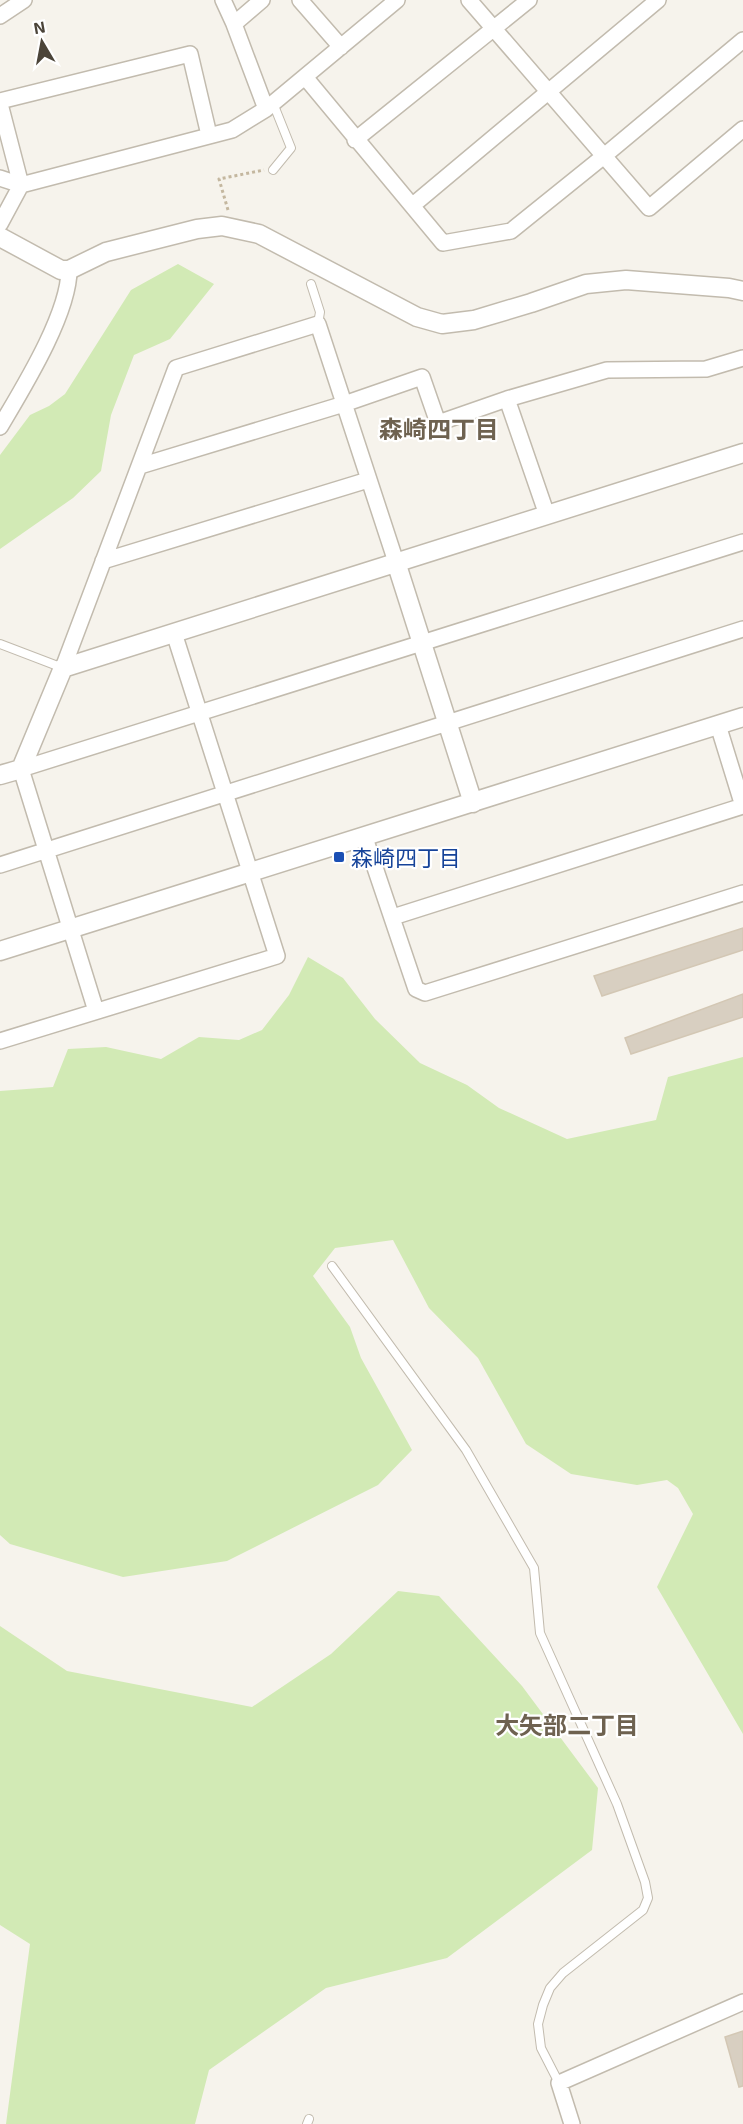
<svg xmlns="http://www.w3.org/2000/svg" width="743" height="2124" viewBox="0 0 743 2124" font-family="'Exo 2','Noto Sans JP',sans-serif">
  <rect width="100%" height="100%" fill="#f6f3ec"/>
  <path fill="#d2eab5" d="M178,264L214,284L170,339L134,355L111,415L101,471L73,498L0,549V455L30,415L49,406L65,394L131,290Z
    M308,957L343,978L375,1019L420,1063L467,1085L499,1108L567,1139L656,1120L668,1077L743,1057V1734L657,1587L693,1514L678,1488L667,1480L637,1485L571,1474L526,1444L478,1358L429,1308L393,1240L335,1248L313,1276L350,1327L361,1358L412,1450L378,1485L227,1561L123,1577L10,1544L0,1535V1091L53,1087L68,1049L106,1047L161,1059L199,1037L239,1040L262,1030L289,995Z
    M398,1591L439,1596L522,1686L598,1788L592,1850L447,1958L326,1988L209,2070L195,2124H6L30,1944L0,1925V1626L67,1671L252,1707L331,1654Z"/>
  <path fill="#d8cfc1" stroke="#d3c7b4" stroke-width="1.5" d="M743,928V950L602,996L594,976Z
    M743,994V1017L631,1054L625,1038Z
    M743,2031V2086L739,2087L725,2037Z"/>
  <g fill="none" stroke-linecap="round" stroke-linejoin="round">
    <g stroke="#c2bbae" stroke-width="10">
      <path id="service" d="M273,103L291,148L273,170
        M311,284L320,312L318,324
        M0,644L63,668
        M332,1266L466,1450L534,1568L540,1633L617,1804L645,1882L648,1898L643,1910L563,1973L550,1988L543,2005L538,2024L541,2048L559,2083
        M307,2124L309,2119"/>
    </g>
    <g stroke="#c2bbae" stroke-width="18">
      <path id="minor" d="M223,0L234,24L266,109
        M300,0L341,47
        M469,0L649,208L743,129
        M0,16L24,0
        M234,24L262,0
        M305,77L443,243L511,231L604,156L743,40
        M0,101L190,54L209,135
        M0,104L21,185L0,224
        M355,140L529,0
        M0,178L21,185L232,130L266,109L397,0
        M413,205L658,0
        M507,399L547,515
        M0,427C23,388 69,314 69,270
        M140,466L344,404L422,377L438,423L507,399L607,370L706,369L743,358
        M103,561L368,480
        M63,668L176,368L318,324L396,562
        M718,725L743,806
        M365,838L416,989L425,993L743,893
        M0,865L743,629
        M393,917L743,806
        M96,1011L21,769L743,542
        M0,1041L277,956L174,633
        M572,2124L559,2083L743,2002"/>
    </g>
    <g stroke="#c2bbae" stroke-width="21">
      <path id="tertiary" d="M0,237L61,270H69L106,252L197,229L222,226L259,234L417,317L442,324L474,320L531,303L586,284L626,280L729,288L743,291
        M396,562L473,803
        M0,775L21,769L63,668L743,453
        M0,951L743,717"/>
    </g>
    <path stroke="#c4b79f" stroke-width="3" stroke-dasharray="3 3" stroke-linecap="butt" d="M228,210L219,179L264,170"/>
    <use href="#service" stroke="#fff" stroke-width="8"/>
    <use href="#minor" stroke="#fff" stroke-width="15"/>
    <use href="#tertiary" stroke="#fff" stroke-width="18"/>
  </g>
  <rect fill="#1a4fb4" stroke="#fff" stroke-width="2" x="333" y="851" width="12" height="12" rx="3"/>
  <g text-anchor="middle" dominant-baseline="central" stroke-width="4.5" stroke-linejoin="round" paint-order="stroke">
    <g font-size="22" fill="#164399" stroke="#fff" text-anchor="start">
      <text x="351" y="857">森崎四丁目</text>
    </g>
    <g font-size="24" font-weight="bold" fill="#6e6250" stroke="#fff">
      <text x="439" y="428">森崎四丁目</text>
      <text x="567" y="1724">大矢部二丁目</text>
    </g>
  </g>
  <g transform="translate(42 42) rotate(350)" stroke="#ffffff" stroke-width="4.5" paint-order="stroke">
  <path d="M0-4.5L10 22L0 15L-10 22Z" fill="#4b4439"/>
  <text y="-9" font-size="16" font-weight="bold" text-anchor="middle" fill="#4b4439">N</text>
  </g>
</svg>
